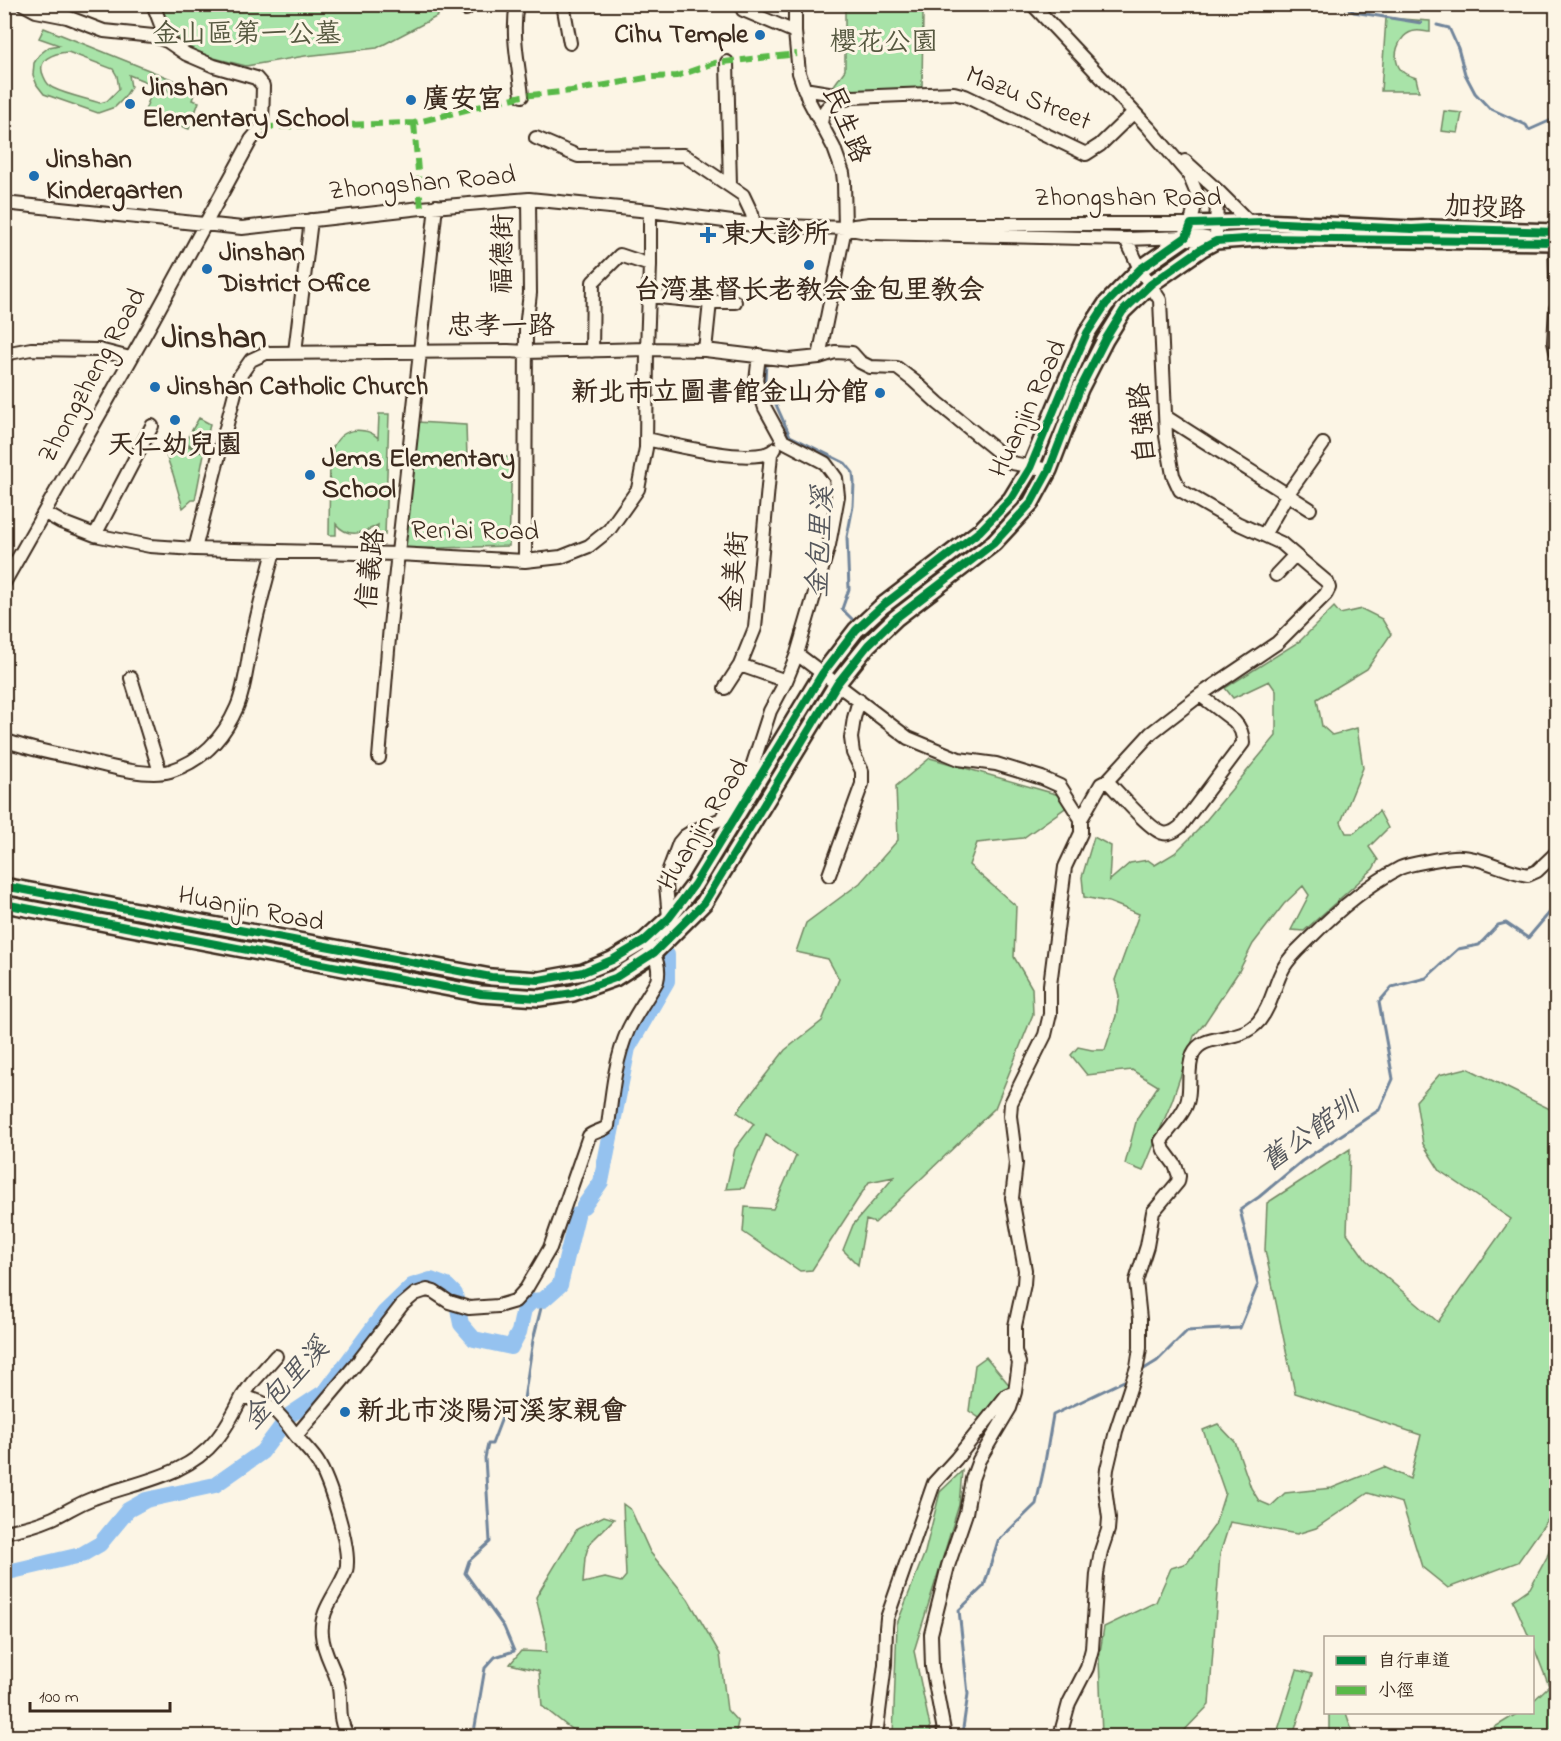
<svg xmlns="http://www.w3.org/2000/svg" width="1561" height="1741" viewBox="0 0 1561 1741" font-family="'Indie Flower','LXGW WenKai TC',sans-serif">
  <rect width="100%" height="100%" fill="#fcf5e5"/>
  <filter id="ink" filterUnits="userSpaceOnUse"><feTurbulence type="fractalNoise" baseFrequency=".0167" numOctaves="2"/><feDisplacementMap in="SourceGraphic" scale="12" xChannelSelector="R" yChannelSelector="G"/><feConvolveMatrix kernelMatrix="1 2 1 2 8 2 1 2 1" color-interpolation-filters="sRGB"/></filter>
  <g filter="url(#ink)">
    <path fill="#a8e3a8" stroke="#728663" stroke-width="1.5" fill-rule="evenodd" d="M438,4V16L377,48L305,56L246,66L206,56L184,47L163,14L160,5Z
      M906,4L926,5L923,12L922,89L843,93L830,91L845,70V5Z
      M1386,18L1430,21V32C1426,32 1420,30 1415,31C1398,33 1389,60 1403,72C1406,75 1412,76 1416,78L1419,91H1381Z
      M44,28L196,89L192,100L199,102L189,129L144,113L154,86L172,92L129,75L131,87L124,98L115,107L98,113L44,94L37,85L33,75L34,63L39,55L49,47L59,45L39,38ZM68,52L113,69L117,76L119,89L107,101L100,103C85,98 67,95 53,88C49,86 46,82 44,77C35,59 54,53 68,52Z
      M1444,111L1462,113L1458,133L1441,131Z
      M379,414H389L385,535L377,533L378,525C364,533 348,539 336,524V535H329L330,454C336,437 346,427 365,431C371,432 374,434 378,438Z
      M199,418L210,424L204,453L185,442Z
      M417,422L466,425L467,458L512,457L509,546L404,549Z
      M177,440L204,454L195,500H192L183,508L173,474L166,455Z
      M1334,607L1340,614L1362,609L1382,619L1391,634L1367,669L1317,699L1322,726L1332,735L1357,728L1363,768L1341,822L1346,833H1354L1379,811L1388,828L1369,847L1378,860L1373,869L1304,931L1291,930L1309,895L1303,886L1284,904L1253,944L1239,971L1204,1024L1194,1036L1172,1101L1143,1171L1125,1164L1137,1118L1158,1086L1132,1070L1087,1075L1071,1055L1078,1047L1092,1050H1105L1116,1016L1119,996L1115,980L1139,914L1109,902L1084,897L1082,877L1094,837L1111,846L1109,881L1130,863L1148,860L1155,865L1175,853L1198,830L1276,736V691L1269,681L1233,698L1225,688L1300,641Z
      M930,758L1059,795L1068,806L1023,838L977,843L969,865L1016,906L1014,957L1032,988L1033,1014L995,1108L875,1223L866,1220L858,1265L843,1250L853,1225L894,1177L869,1182L812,1270L800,1271L743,1232L745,1207L773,1209L796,1156L766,1135L744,1188L726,1189L735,1149L754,1124L737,1112L785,1050L822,1021L839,979L828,959L796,952L806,923L860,883L898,840L896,786Z
      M1467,1068L1556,1112V1508L1518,1562L1448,1588L1422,1567L1402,1503L1368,1493L1316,1528L1297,1534L1230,1522L1220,1554L1209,1705L1179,1736H1102L1099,1659L1104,1627L1156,1602L1171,1568L1187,1563L1215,1525L1225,1493L1203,1430L1218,1424L1235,1442L1251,1488L1259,1501L1271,1506L1285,1493L1332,1488L1384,1467L1410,1479L1421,1435L1295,1393L1265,1250L1267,1203L1350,1149L1347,1233L1366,1260L1438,1322L1511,1219L1440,1171L1423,1144L1416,1101L1439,1075Z
      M986,1357L1011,1387L984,1421L969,1411L975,1365Z
      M962,1471L959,1505L914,1651L932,1736H893L897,1624L925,1552L940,1492Z
      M623,1504L631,1510L650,1552L688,1599L720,1654L727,1710L738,1722L735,1736H580L542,1706L539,1671L510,1664L521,1651L546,1652V1638L536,1597L577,1529L604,1516L614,1519L589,1544L585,1558L583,1583L605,1578L621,1582L626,1576Z
      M1556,1527V1601L1552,1608L1556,1615V1736H1480L1518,1713L1532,1712L1533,1701L1549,1686L1533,1645L1532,1638L1529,1637L1513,1600L1530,1588L1547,1557Z
      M1297,1670L1312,1674L1293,1736H1276Z
      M1329,1713H1346L1354,1736H1329Z"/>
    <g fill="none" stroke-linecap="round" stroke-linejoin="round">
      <path stroke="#71859b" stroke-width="3" d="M1342,4L1354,12L1421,23
        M1437,25L1449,28L1458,48L1465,74L1475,93L1489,108L1526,125L1529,130L1556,118
        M766,363L765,380L790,436L845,463L853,473L854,483L853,506L847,537L849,589L842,609L852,619
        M1144,1369L1157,1361L1187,1331L1240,1328L1258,1284L1240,1210L1259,1197L1302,1161L1379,1110L1393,1079L1379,1002L1392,987L1426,978L1458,949L1479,945L1498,925L1506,923L1528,938L1556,905
        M470,1736L474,1732L485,1668L495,1657L514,1651L504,1627L465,1573L469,1561L490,1542L485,1458L488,1444H492L505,1410L524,1399L533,1340L543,1300
        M970,1736L963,1728L968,1694L959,1610L984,1586L998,1541L1036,1504L1044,1468L1053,1415L1124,1381"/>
      <path stroke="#95c2ef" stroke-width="16" d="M584,1206L601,1182L628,1048L667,981V955
        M4,1573L81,1555L100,1544L128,1510L146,1500L215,1485L262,1452L290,1415L326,1391L384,1313L412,1286L431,1280L447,1286L455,1294L461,1324L474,1339L511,1347L519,1332L524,1309L532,1301L543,1300L560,1285L577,1215"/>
      <g stroke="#3b2a1e" stroke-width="16">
        <path id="minor" d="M153,4L167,41
          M517,4C511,34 519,67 522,96
          M563,4L570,43
          M742,4L743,10L795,32
          M466,9L468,4
          M727,62L730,185
          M804,89L853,97L954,93L965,96L1086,154L1100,145L1134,112
          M821,123C824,104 832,103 849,98
          M536,138L578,156L684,155L743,195L752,214L754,225
          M1185,161L1217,190L1216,241
          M1217,190L1250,223
          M4,203L242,228L421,208L529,199L650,211L754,225L845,228L872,233L1126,239L1186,237
          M854,226L870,224H1191L1197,194L1189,175L1149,128L1032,4
          M1555,233L1556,280
          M1126,239L1140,269L1160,300L1166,436L1173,475L1180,490L1237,523L1281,543L1295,555L1276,575
          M649,296L710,302H735
          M1556,308L1554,342L1556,351
          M705,350L710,302
          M592,351L593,282L620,255L650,265
          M295,352L311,220
          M4,354L31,349L99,350L130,358
          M759,355L756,381L765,408L783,441L825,463L836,478L838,496L829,545L797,654L908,738L959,759L996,764L1042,778L1060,786L1081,819V833L1065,867L1050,985V1014L1045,1035L1011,1103L1010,1116L1016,1163L1012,1198L1025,1270L1024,1284L1015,1326V1351L1019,1363L1015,1392L1010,1408L979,1460L972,1479L966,1513L948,1566L931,1634L932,1667L945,1736
          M819,357L835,352L852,353L860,362L870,367L897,368L914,381L938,403L1012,463L1049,470
          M1166,417L1310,509
          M646,439C672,444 757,467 775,449
          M45,513L61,522L95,535L150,546L195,549L398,554L525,561L561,557L589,546L609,530L638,489L646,448L647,349L650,265V211
          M95,535L152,426
          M1264,535L1287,495L1323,444
          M195,549L239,377L251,360L266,353L508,351L526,352L647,349L705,350L790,360L819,357L845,228L844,182L843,173L834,148L808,99L799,73L795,32V4
          M525,561L526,328L530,293L529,199
          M4,583L149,327L251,140L262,127L263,86L256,78L214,66L186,54L167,41L153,36L104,31L67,17L36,11L23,4
          M740,665L786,681
          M131,678L160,772
          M725,688L740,665L755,628L771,454
          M1200,695L1277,643L1326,594L1329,588L1327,582L1295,555
          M4,740C27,749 52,753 75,758C100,764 145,778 170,771C202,761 224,737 237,707C245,688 247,665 251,644C257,613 266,582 274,551
          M379,758L390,626L436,206
          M1081,819L1101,784L1107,781C1118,792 1150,830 1163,833C1169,835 1175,831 1180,827L1243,743C1243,734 1241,728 1234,721L1200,695L1151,733L1107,781
          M829,875L862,784V771L853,753L851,738L854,718L859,700
          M669,918L666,885L667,875L679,843L685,836L693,831L721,819L750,773L770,711L786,681L797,654
          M242,1397L252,1383L276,1356
          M296,1436C302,1444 311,1452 317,1461C329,1479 352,1550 346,1571C338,1593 319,1610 322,1635C323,1652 334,1667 338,1683C343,1702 336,1718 348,1736
          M4,1532C21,1529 37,1525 53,1518C67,1512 79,1503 94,1498C135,1482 186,1477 216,1440C226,1428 235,1411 242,1397C270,1401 280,1414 296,1436L358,1362L402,1305L415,1294L427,1290L434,1292L449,1302L469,1308L498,1306L515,1301L526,1289L550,1248L589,1136C595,1131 603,1131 608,1126C612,1093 615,1060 628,1030C636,1013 648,997 657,981C660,970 657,957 649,947
          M876,1736L885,1664L886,1628L887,1618L934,1483L956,1459L1007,1395L1015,1392
          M1060,1736L1069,1703L1087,1668L1092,1649L1097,1574L1101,1551L1108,1530L1109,1518L1105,1488L1107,1469L1116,1431L1137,1367L1140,1348V1319L1136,1281L1147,1246L1153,1212L1178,1182L1179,1176L1175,1165L1164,1150L1161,1141C1169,1129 1186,1112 1188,1099C1191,1084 1187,1068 1193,1054C1203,1031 1239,1045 1259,1021C1273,1003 1274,984 1284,967C1290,956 1301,947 1311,937C1338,910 1366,886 1400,868C1409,864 1443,858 1454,857C1479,855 1503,871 1528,875L1537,871L1556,853"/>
      </g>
      <g stroke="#3b2a1e" stroke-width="20">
        <path id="major" d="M1186,237L1216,241L1259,238L1556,242
          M4,886L491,977L539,980L583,972L612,960L644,941L669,918L694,885L822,674L856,630L882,606L980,531L1011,499L1030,468L1072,367L1087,333L1106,304L1140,269L1186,237L1191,224L1263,222L1412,229L1431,228L1556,232
          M4,904L481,994L539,998L573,993L615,978L654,953L704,903L837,684L868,645L896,618L994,543L1031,503L1049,470L1080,389L1105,340L1123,311L1151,284L1201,249L1216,241"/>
      </g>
      <use href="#minor" stroke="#fcf5e5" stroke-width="12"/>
      <use href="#major" stroke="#fcf5e5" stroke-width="15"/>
      <path stroke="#58b947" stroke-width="6" stroke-dasharray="12 6" stroke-linecap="butt" d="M414,123L421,208
        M262,127L414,123L522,96L571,91L652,77L677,76L715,63L797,54"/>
      <g stroke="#fcf5e5" stroke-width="11">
        <path id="cycleway" d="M4,886L491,977L539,980L583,972L612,960L644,941L669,918L694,885L822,674L856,630L882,606L980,531L1011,499L1030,468L1072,367L1087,333L1106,304L1140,269L1186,237L1191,224L1263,222L1412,229L1431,228L1556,232
          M4,904L481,994L539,998L573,993L615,978L654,953L704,903L837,684L868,645L896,618L994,543L1031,503L1049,470L1080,389L1105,340L1123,311L1151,284L1201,249L1216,241L1259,238L1556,242"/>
      </g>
      <use href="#cycleway" stroke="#00873e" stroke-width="8"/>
    </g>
  </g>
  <g fill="#1f6fb2" stroke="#fcf5e5" stroke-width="2">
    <circle cx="760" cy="35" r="6"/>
    <circle cx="411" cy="100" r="6"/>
    <circle cx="130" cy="104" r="6"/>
    <circle cx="34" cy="176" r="6"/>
    <path d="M705 226h6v6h6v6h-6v6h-6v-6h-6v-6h6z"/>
    <circle cx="809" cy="265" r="6"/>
    <circle cx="207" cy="269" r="6"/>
    <circle cx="155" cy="387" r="6"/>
    <circle cx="880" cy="393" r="6"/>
    <circle cx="175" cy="420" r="6"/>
    <circle cx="310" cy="475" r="6"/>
    <circle cx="345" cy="1412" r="6"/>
  </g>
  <g text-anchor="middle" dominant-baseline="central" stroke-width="6" stroke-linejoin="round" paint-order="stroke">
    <g font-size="27" fill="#565840" stroke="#fcf5e5">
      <text x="247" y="35">金山區第一公墓</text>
      <text x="884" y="43">櫻花公園</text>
    </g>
    <g font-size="27" font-weight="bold" fill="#3b2a1e" stroke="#fcf5e5" text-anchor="start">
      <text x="748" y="35" text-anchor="end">Cihu Temple</text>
      <text x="142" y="88">Jinshan<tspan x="142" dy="31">Elementary School</tspan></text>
      <text x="423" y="100">廣安宮</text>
      <text x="46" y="160">Jinshan<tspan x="46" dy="31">Kindergarten</tspan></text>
      <text x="722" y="235">東大診所</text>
      <text x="219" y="253">Jinshan<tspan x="219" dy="31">District Office</tspan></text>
      <text x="809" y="291" text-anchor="middle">台湾基督长老教会金包里教会</text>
      <text x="167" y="387">Jinshan Catholic Church</text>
      <text x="868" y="393" text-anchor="end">新北市立圖書館金山分館</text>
      <text x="175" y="446" text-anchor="middle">天仁幼兒園</text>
      <text x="322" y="459">Jems Elementary<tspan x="322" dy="31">School</tspan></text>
      <text x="357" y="1412">新北市淡陽河溪家親會</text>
    </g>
    <g font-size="27" fill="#3b2a1e" stroke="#fcf5e5">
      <text transform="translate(1028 99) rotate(22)">Mazu Street</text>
      <text transform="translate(845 125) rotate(67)">民生路</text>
      <text transform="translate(422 184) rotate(-5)">Zhongshan Road</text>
      <text x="1128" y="198">Zhongshan Road</text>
      <text transform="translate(1485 209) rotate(2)">加投路</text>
      <text transform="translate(504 254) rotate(-89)">福德街</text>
      <text x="501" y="327">忠孝一路</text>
      <text transform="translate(93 376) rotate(-61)">Zhongzheng Road</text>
      <text transform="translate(1029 409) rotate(-65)">Huanjin Road</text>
      <text transform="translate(1144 423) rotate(-95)">自強路</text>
      <text transform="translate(475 532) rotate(1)">Ren'ai Road</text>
      <text transform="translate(372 569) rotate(-84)">信義路</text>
      <text transform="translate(736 572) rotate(-85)">金美街</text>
      <text transform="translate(704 825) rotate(-58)">Huanjin Road</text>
      <text transform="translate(251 910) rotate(11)">Huanjin Road</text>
    </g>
    <g font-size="28" font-style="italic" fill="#56585d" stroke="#fcf5e5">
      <text transform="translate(822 542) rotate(-87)">金包里溪</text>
      <text transform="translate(1311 1134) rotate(-35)">舊公館圳</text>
      <text transform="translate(287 1385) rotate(-47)">金包里溪</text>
    </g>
    <g font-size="33" font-weight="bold" fill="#3b2a1e" stroke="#fcf5e5">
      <text x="214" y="339">Jinshan</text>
    </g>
  </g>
  <rect width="1561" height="1741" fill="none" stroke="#fcf5e5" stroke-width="24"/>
  <rect x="12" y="12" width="1537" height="1717" fill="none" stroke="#3b2a1e" stroke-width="2" filter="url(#ink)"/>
  <rect x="1324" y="1636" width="210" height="78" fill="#fcf5e5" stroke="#afa495" stroke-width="1.5"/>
  <rect x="1336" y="1656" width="30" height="9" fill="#00873e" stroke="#afa495" stroke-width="1.5"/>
  <text x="1378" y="1666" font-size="18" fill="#3b2a1e">自行車道</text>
  <rect x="1336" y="1686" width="30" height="9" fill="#58b947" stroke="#afa495" stroke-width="1.5"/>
  <text x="1378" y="1696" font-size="18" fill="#3b2a1e">小徑</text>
  <path d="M30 1702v9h140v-9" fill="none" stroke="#3b2a1e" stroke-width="3"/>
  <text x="39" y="1702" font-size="18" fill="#3b2a1e" stroke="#fcf5e5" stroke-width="4.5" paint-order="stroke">100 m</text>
</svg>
